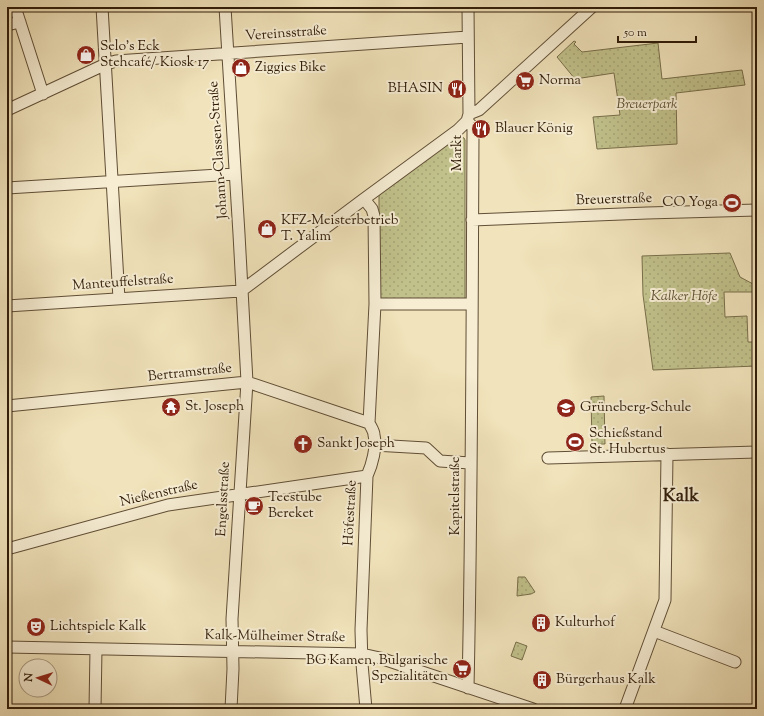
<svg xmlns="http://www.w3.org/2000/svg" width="764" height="716" viewBox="0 0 764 716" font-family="'Sorts Mill Goudy',serif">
  <defs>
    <pattern id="park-dots" width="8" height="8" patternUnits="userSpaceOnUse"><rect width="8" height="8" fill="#c1c18b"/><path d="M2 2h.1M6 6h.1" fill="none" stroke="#a6a577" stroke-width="1.8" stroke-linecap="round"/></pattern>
  </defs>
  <rect width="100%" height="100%" fill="#f1e3bb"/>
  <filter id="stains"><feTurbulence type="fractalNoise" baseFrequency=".005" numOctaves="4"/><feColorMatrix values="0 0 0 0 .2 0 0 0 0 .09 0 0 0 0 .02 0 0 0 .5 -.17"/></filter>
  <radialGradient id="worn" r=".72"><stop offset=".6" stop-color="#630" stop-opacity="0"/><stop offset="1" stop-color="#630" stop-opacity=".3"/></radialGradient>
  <path fill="url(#park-dots)" stroke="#786e4a" d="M151,7H183L184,10L152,11Z
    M574,41L576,42L574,44L582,52L658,43L662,79L742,70L745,85L676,93L677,144L597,149L593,117L620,115L614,73L575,79L557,57Z
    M459,136L464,138L465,140V298L463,300L383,301L379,298V195L457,137Z
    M730,253L740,277L753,284V292H724L725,317L747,316L748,342H757V366L653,370L643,295L642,256Z
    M604,396L605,444H592L591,397Z
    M518,577H525L535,592L531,594L517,596Z
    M516,642L527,646L522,660L511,656Z"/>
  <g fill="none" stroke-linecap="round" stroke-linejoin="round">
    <g stroke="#604e36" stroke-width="13">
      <path id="minor" d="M15,7L43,94
        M102,7L119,299
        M225,7L239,234L247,382L232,619L233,669L231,709
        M7,25L20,22
        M7,110L106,64L116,61L468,37
        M469,114L479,110L592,7
        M467,121L473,127V136C472,320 472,504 468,688
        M7,188L235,174
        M472,220L647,213L757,210
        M241,291L364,199
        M375,304H472
        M7,306L241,291
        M7,406L247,382L369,423
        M374,445L426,448L440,461L470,463
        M548,458L757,452
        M7,549L168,505L367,476
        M654,631L735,662
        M7,647L362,654L380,658L533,709
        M95,709L96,649
        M366,709L362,664L361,630L367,476C372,465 377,447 374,435C374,431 371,427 369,423L375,304L374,216L372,209L364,199L458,130L467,121L469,114L468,7
        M625,709L665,600L667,454"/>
    </g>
    <use href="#minor" stroke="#f6edd3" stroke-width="11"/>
  </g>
  <defs>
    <g id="shop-disc" transform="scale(1)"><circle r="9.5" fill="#8f2418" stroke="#f6edd3"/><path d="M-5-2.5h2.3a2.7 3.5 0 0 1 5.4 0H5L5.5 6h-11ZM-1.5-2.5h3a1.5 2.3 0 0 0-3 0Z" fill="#fff"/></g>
    <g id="supermarket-disc" transform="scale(1)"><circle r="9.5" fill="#8f2418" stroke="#f6edd3"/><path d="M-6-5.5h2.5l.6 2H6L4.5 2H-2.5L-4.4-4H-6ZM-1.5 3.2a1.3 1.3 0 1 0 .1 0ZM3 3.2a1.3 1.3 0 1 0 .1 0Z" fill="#fff"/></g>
    <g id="restaurant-disc" transform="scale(1)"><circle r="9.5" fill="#8f2418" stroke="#f6edd3"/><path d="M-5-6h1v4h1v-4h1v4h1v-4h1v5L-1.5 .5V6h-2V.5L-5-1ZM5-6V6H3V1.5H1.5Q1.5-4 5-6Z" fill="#fff"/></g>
    <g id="stadium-disc" transform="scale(1)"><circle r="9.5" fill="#8f2418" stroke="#f6edd3"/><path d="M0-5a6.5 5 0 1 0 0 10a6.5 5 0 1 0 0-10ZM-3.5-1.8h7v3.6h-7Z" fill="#fff"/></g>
    <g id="temple-disc" transform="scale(1)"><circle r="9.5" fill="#8f2418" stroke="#f6edd3"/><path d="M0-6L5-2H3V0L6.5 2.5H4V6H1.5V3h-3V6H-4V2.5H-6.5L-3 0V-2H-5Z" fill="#fff"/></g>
    <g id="school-disc" transform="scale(1)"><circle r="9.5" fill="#8f2418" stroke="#f6edd3"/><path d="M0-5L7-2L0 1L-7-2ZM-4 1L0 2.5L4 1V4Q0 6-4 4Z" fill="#fff"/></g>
    <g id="church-disc" transform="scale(1)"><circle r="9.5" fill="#8f2418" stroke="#f6edd3"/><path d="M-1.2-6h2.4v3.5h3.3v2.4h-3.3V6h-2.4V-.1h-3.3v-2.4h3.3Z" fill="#fff"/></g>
    <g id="cafe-disc" transform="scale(1)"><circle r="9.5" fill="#8f2418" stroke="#f6edd3"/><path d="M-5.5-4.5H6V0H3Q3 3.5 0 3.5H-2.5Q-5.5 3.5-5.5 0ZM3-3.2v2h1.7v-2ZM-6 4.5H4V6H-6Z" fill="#fff"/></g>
    <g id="building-disc" transform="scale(1)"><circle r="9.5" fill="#8f2418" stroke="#f6edd3"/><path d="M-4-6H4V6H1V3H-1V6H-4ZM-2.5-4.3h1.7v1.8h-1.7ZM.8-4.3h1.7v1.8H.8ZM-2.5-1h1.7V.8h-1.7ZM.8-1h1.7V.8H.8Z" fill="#fff"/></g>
    <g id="theatre-disc" transform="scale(1)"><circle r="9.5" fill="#8f2418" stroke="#f6edd3"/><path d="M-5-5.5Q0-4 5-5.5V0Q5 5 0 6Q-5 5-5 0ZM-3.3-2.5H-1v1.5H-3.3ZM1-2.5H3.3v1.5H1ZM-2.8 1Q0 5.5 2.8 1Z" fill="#fff"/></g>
  </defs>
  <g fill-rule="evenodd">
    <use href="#shop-disc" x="86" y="55"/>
    <use href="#shop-disc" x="241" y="68"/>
    <use href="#supermarket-disc" x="525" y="81"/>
    <use href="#restaurant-disc" x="457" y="89"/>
    <use href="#restaurant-disc" x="481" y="129"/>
    <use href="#stadium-disc" x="732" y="203"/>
    <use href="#shop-disc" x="267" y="229"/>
    <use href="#temple-disc" x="171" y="407"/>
    <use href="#school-disc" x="566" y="408"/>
    <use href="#stadium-disc" x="575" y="442"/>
    <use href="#church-disc" x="303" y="444"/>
    <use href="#cafe-disc" x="254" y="506"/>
    <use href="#building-disc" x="541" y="623"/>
    <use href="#theatre-disc" x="36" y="627"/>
    <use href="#supermarket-disc" x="462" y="669"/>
    <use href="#building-disc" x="542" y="680"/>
  </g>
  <g text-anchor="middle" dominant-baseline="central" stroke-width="4" stroke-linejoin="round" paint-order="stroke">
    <g font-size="14" fill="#301c09" stroke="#f6edd3">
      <text transform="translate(286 34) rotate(-4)">Vereinsstraße</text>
      <text transform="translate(219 150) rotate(-94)">Johann-Classen-Straße</text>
      <text transform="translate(458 153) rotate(-90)">Markt</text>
      <text transform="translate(614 200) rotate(-2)">Breuerstraße</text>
      <text transform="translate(123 283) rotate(-4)">Manteuffelstraße</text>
      <text transform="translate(190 373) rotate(-6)">Bertramstraße</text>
      <text transform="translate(159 494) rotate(-13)">Nießenstraße</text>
      <text transform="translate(456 496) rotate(-90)">Kapitelstraße</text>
      <text transform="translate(224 499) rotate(-87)">Engelsstraße</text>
      <text transform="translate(351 513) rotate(-87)">Höfestraße</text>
      <text transform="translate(275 637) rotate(1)">Kalk-Mülheimer Straße</text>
    </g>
    <g font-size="14" fill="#301c09" stroke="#f6edd3" text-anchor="start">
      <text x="100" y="47">Selo's Eck<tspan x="100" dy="16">Stehcafé/ Kiosk 17</tspan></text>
      <text x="255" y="68">Ziggies Bike</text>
      <text x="539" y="81">Norma</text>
      <text x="443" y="89" text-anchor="end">BHASIN</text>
      <text x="495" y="129">Blauer König</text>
      <text x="718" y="203" text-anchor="end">CO Yoga</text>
      <text x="281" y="221">KFZ-Meisterbetrieb<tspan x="281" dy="16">T. Yalim</tspan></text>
      <text x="185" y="407">St. Joseph</text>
      <text x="580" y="408">Grüneberg-Schule</text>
      <text x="589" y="434">Schießstand<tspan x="589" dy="16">St. Hubertus</tspan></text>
      <text x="317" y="444">Sankt Joseph</text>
      <text x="268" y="498">Teestube<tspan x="268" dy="16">Bereket</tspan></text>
      <text x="555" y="623">Kulturhof</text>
      <text x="50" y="627">Lichtspiele Kalk</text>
      <text x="448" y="661" text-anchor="end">BG Kamen, Bulgarische<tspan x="448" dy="16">Spezialitäten</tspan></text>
      <text x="556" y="680">Bürgerhaus Kalk</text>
    </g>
    <g font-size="14" font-style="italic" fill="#5c4e30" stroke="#f6edd3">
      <text x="647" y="105">Breuerpark</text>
      <text x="684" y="297">Kalker Höfe</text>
    </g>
    <g font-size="18" font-weight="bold" fill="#301c09" stroke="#f6edd3">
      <text x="681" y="497">Kalk</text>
    </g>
  </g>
  <rect width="764" height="716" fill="none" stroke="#f1e3bb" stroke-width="24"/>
  <rect x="8" y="8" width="748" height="700" fill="none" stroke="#301c09" stroke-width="2"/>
  <rect x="12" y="12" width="740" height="692" fill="none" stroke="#301c09"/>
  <g transform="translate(38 678) rotate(274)"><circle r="19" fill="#f6edd3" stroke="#a79982"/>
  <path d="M0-3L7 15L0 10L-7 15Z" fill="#8f2418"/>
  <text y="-6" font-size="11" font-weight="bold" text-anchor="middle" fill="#301c09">N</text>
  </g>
  <path d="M618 36v6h78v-6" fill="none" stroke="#301c09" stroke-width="2"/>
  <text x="624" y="36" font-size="12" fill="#301c09" stroke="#f6edd3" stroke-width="3" paint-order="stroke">50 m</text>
  <rect width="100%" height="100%" filter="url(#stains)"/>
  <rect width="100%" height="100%" fill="url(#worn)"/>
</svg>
